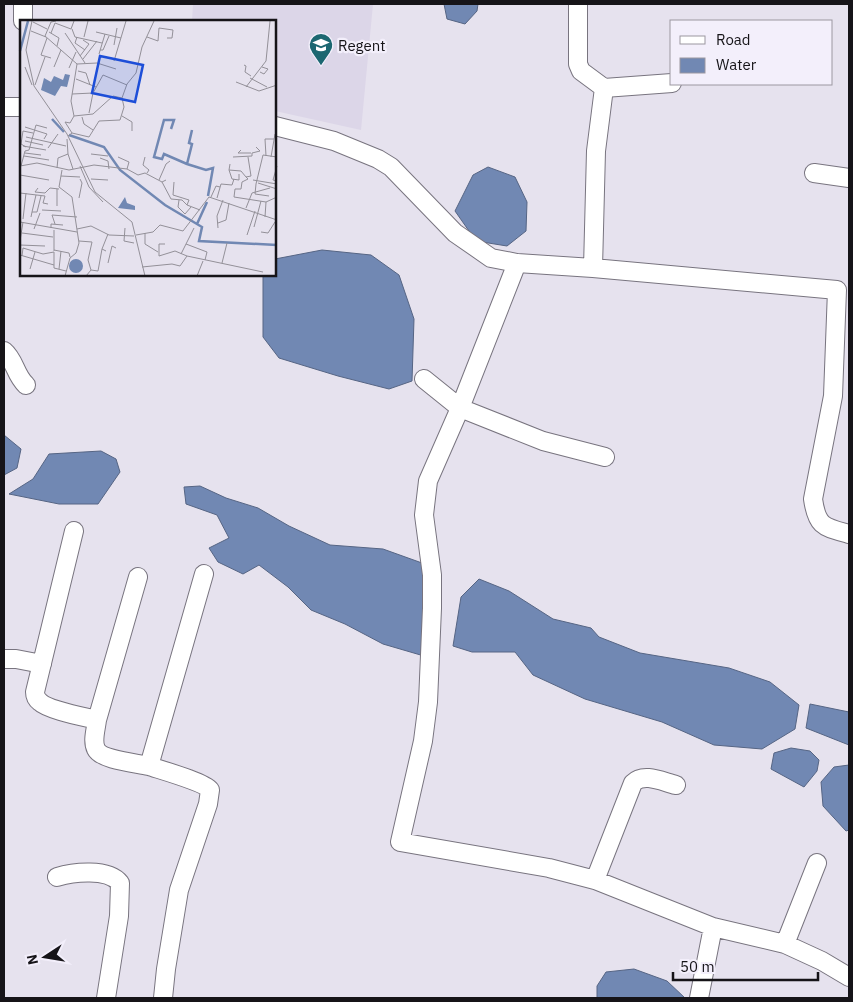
<svg xmlns="http://www.w3.org/2000/svg" width="853" height="1002" viewBox="0 0 853 1002" font-family="'IBM Plex Sans',sans-serif">
  <rect width="100%" height="100%" fill="#e6e2ee"/>
  <path fill="#dcd6e8" d="M193,4H373L361,130L275,111V21H192Z"/>
  <path fill="#7188b3" stroke="#566584" d="M444,4H478L477,11L465,24L447,19Z
    M488,167L515,177L527,202L526,231L507,246L476,241L455,211L473,175Z
    M322,250L371,255L399,275L414,319L412,381L389,389L338,376L279,358L263,337V275H275V259Z
    M4,435L21,449L17,468L4,475Z
    M101,451L116,459L120,472L98,504H59L9,494L33,479L49,454Z
    M200,486L226,498L258,508L289,526L330,545L383,549L422,563L430,595L424,656L383,644L345,624L311,610L288,587L259,565L243,574L218,562L209,548L229,538L217,515L186,504L184,487Z
    M479,579L509,591L553,619L591,628L599,637L640,653L729,668L770,682L799,705L795,729L762,749L714,745L662,722L585,699L533,675L515,652H472L453,646L461,597Z
    M810,704L849,712V745L806,728Z
    M791,748L810,751L819,760L817,771L804,787L771,769L774,753Z
    M849,765V830L846,831L823,806L821,782L834,767Z
    M634,969L667,981L685,998H597V986L606,972Z"/>
  <g fill="none" stroke-linecap="round" stroke-linejoin="round">
    <g stroke="#78747f" stroke-width="20">
      <path id="minor" d="M23,4V21
        M578,4V64L581,71L604,88
        M4,107H21
        M275,126L334,141L378,159L391,167L455,233L491,258L517,263L593,268L837,290L833,396L813,499C817,527 824,527 849,534
        M814,173L849,178
        M517,263L460,408L428,481L424,515L432,575V608L428,702L423,741L400,842L549,868L595,880L713,927L785,944L822,961L849,977
        M593,268L596,151L604,88L672,83
        M4,351C15,360 15,375 26,385
        M424,379L460,408L543,441L605,457
        M74,531L35,692C35,696 36,699 40,702C48,710 85,717 97,720
        M138,577L97,720C96,729 92,741 96,749C101,760 137,763 149,766
        M4,659H16L42,664
        M57,877C73,872 108,868 120,883L119,916L106,998
        M595,880L633,783C644,772 663,782 676,785
        M785,944L817,863
        M163,998L166,969L179,890L208,804L210,790C204,782 161,770 149,766L204,574
        M699,998L713,927"/>
    </g>
    <use href="#minor" stroke="#fff" stroke-width="18"/>
  </g>
  <defs>
    <g id="university-pin" transform="scale(1.25)"><path d="M0 17L-7.5 6A9.5 9.5 0 1 1 7.5 6Z" fill="#1c6771" stroke="#f3effb"/><path d="M0-5L7-2L0 1L-7-2ZM-4 1L0 2.5L4 1V4Q0 6-4 4Z" fill="#fff"/></g>
  </defs>
  <g fill-rule="evenodd">
    <use href="#university-pin" x="321" y="45"/>
  </g>
  <g text-anchor="middle" dominant-baseline="central" stroke-width="4.5" stroke-linejoin="round" paint-order="stroke">
    <g font-size="15" fill="#161418" stroke="#f3effb" text-anchor="start">
      <text x="338" y="45">Regent</text>
    </g>
  </g>
  <g transform="translate(20 20)">
    <rect width="256" height="256" fill="#e6e2ee"/>
    <path d="M45,54L50,55L47,67L41,66L35,76L21,70L24,58L31,62L34,56L43,60ZM105,177L107,183L115,186V190L98,188ZM49 246a7 7 0 1 1 14 0a7 7 0 1 1-14 0Z" fill="#7188b3"/>
    <path fill="none" stroke="#7188b3" stroke-width="2.5" d="M0,31L8,1M32,99L44,112M151,109L154,100H144L134,137L142,139L144,134L167,144L186,150L193,148L188,176M49,115L84,127L100,150L145,185L182,207L179,221L257,225M167,144L172,124L169,123L172,110M177,204L187,182"/>
    <path fill="none" stroke="#939098" stroke-width="1" d="M12,1L6,30L14,66L47,114L75,172L112,202L125,256M36,1L31,2L25,16L57,44L51,81L54,96M13,2L27,9M52,9L55,17L82,23M11,11L26,17M29,12L39,18L37,26M76,12L101,18M31,13L35,3L51,9L54,1M45,13L65,43M57,17L55,23L65,30M64,17L68,1M127,17L138,21L139,8L153,10L152,18H147M27,18L21,35L31,38M94,25L97,8M80,30H83L89,16M79,34L85,14M60,36L69,24L63,20M63,39L77,21M94,41L106,1M57,44L77,43L96,49M224,45L226,46L225,52L231,56M5,47L12,65M34,47L41,30M49,48L56,32M58,51L66,53L70,65M240,52L244,54L248,49L242,47M230,58L247,67M56,59L76,67M216,62L239,71L257,65M15,65L25,37M226,67L246,41L250,1M52,74L73,73L83,55L107,65M69,93L73,73M102,96L112,102V111M62,97L64,104L73,110M5,107L27,114L24,119M52,113L69,117L79,101L100,100L104,87L102,78M48,116L52,113L45,102L50,103L54,96L73,94L93,76L102,78L107,64L116,53L122,27L134,1M6,117L46,126M5,121L23,125M3,126L26,130M6,127L1,124L3,111L13,113M28,128L38,114M221,130L218,133H231M5,133L21,135M48,134L53,149M71,134L88,136M4,136L29,140M246,136L245,119H254M98,137L109,142L107,149M125,137L123,145L129,150L127,153M213,137L232,136V133L240,131L236,127M228,137L231,156L226,157L228,159L222,162L221,169H215L214,177L246,182L257,177M251,137L255,114M80,138L88,141L89,149M210,144L209,150L221,151L226,157M0,146L17,143L49,150L74,145L107,149L118,155L125,153L142,162L146,160M1,146L5,131L9,130L16,105L27,108M60,146L69,167L83,182M257,146L253,160L257,161M37,148L38,138L48,134L47,119M42,150L39,167L52,177L59,223L56,233L50,238L45,256M209,150L212,159L219,160V154M0,155L29,160M41,156L60,157M71,159L88,160M139,160L146,144L150,141M233,160L257,164M142,162L151,179L162,180L167,185M154,162L153,175L169,180L167,185L180,190M238,163L257,169M18,168L15,172L25,173L30,168L39,169M0,173L25,176L23,183L28,184M249,176L235,174L236,164L243,135L257,137M191,177L196,166L200,167M59,178L62,163L60,159M197,178L201,164L212,165L214,159M159,180L158,187L165,194L171,187M37,186V169M226,188L232,173L250,168M22,190L41,191M12,192L16,175M11,197L12,192H17L21,176M245,197L246,182M3,199L6,173M0,202L57,212M198,203L206,200L209,183M35,204L32,195L57,197M234,207L241,181M31,208V204L43,205M105,208L104,221L114,223M198,208L197,196L203,180M14,209L20,193M57,209L71,206L89,215L114,216M241,212L248,213L255,202M2,213L33,217M125,213V224L138,232M116,215L133,212L140,205L163,211L189,177L257,200M227,215L235,191M0,221L3,202M59,221L72,222L68,240L71,250M145,224H139V236L155,231L167,236M166,224L174,208M0,225L25,226M34,230L49,233L50,237M34,231V210M86,231L82,229L88,214M161,234L166,224L187,232L185,240M0,235L34,245M2,236L3,228L23,234L34,232V248L46,251M88,243L92,226L96,228M202,243L207,223M122,247L152,244L160,246L167,236L243,252M10,249L15,232M39,249L41,231M66,256L71,250L78,251L82,229M177,256L183,241"/>
    <path fill="#1d4ed8" fill-opacity="0.15" stroke="#1d4ed8" stroke-width="2.5" d="M80,36L123,45L115,82L72,73Z"/>
    <rect width="256" height="256" fill="none" stroke="#161418" stroke-width="2.5"/>
  </g>
  <rect width="853" height="1002" fill="none" stroke="#161418" stroke-width="10"/>
  <rect x="670" y="20" width="162" height="65" fill="#f3effb" stroke="#9b97a0"/>
  <rect x="680" y="36" width="25" height="8" fill="#ffffff" stroke="#9b97a0"/>
  <text x="716" y="45" font-size="15" fill="#161418">Road</text>
  <rect x="680" y="58" width="25" height="15" fill="#7188b3" stroke="#9b97a0"/>
  <text x="716" y="70" font-size="15" fill="#161418">Water</text>
  <g transform="translate(45 957) rotate(258)" stroke="#f3effb" stroke-width="4" paint-order="stroke">
  <path d="M0-4L9 19L0 12L-9 19Z" fill="#161418"/>
  <text y="-8" font-size="14" font-weight="bold" text-anchor="middle" fill="#161418">N</text>
  </g>
  <path d="M673 972v8h145v-8" fill="none" stroke="#161418" stroke-width="2.5"/>
  <text x="680" y="972" font-size="15" fill="#161418" stroke="#f3effb" stroke-width="4" paint-order="stroke">50 m</text>
</svg>
